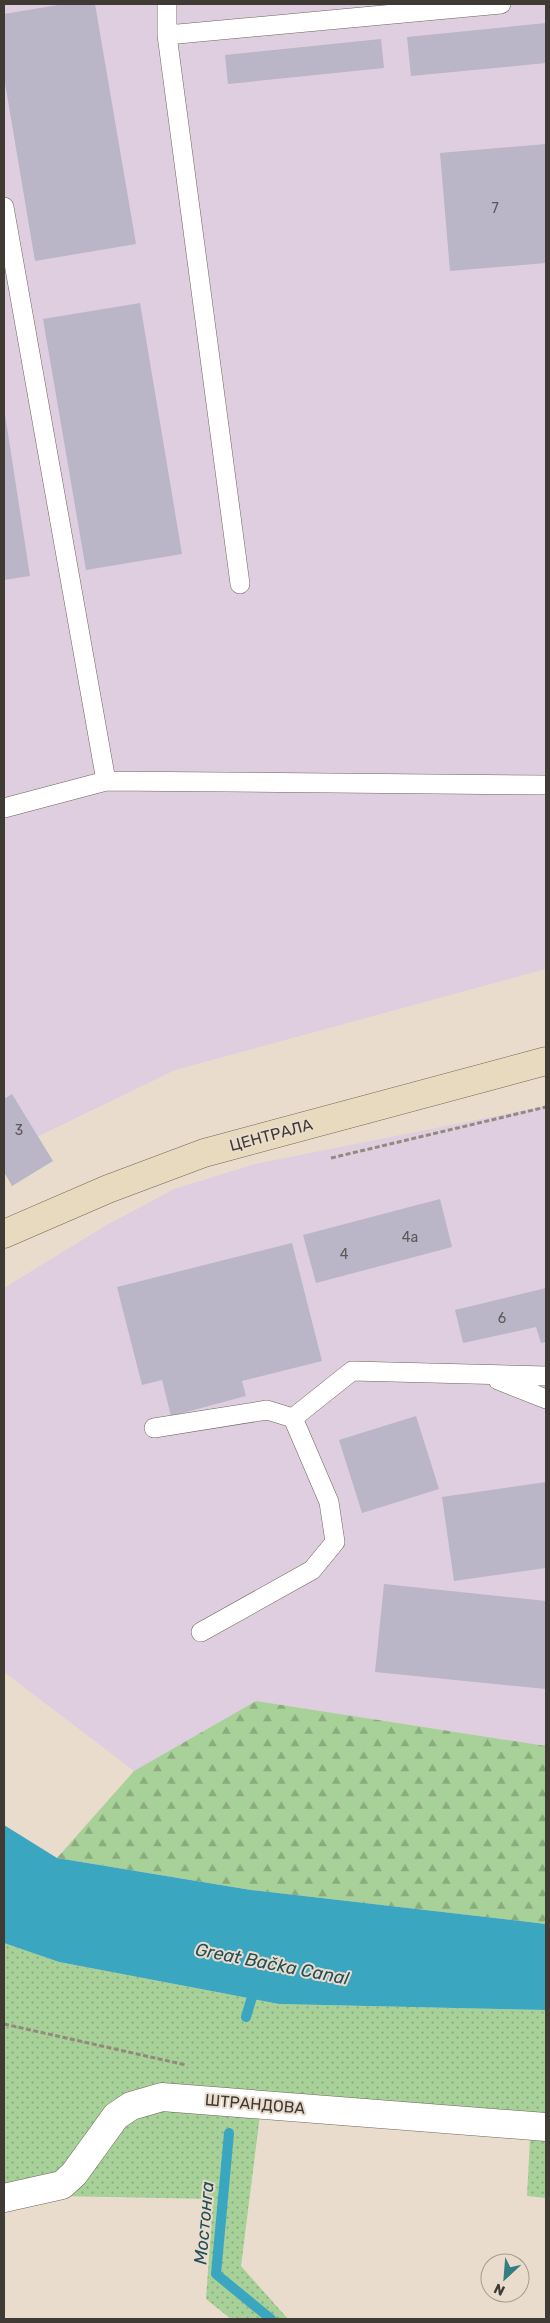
<svg xmlns="http://www.w3.org/2000/svg" width="550" height="2323" viewBox="0 0 550 2323" font-family="Rubik,sans-serif">
  <defs>
    <pattern id="grass-dots" width="8" height="8" patternUnits="userSpaceOnUse" patternTransform="scale(1.25)"><rect width="8" height="8" fill="#a7d198"/><path d="M2 2h.1M6 6h.1" fill="none" stroke="#89ab7d" stroke-width="1.8" stroke-linecap="round"/></pattern>
    <pattern id="forest-firs" width="22" height="20" patternUnits="userSpaceOnUse" patternTransform="scale(1.25)"><rect width="22" height="20" fill="#a7d198"/><path d="M5 1l3.5 6h-7zM16 11l3.5 6h-7z" fill="#89ab7d"/></pattern>
  </defs>
  <rect width="100%" height="100%" fill="#eadccd"/>
  <path fill="#decee0" d="M4,4H546V969L175,1070L4,1153Z
    M546,1106V1746L256,1701L134,1771L4,1672V1288L105,1226L174,1189L255,1164Z"/>
  <path fill="url(#grass-dots)" d="M4,1943L59,1962L279,2004L546,2010V2198L527,2196L531,2120L262,2099L241,2266L288,2319H231L206,2299L213,2199L4,2195Z"/>
  <path fill="url(#forest-firs)" d="M256,1701L546,1746V1924L251,1890L57,1858L134,1771Z"/>
  <path fill="#3ba6c0" d="M4,1825L57,1858L251,1890L546,1924V2010L279,2004L59,1962L4,1943Z"/>
  <g fill="none" stroke-linecap="round" stroke-linejoin="round">
    <path stroke="#3ba6c0" stroke-width="10" d="M246,2017L255,1987
      M229,2133L216,2274L271,2319"/>
  </g>
  <path fill="#bab5c7" d="M64,4H95L136,244L35,261L4,77V14Z
    M546,23V63L411,76L407,37Z
    M381,39L384,68L228,84L225,55Z
    M546,144V263L450,271L440,153Z
    M140,303L182,554L86,570L43,319Z
    M4,408L30,576L4,580Z
    M12,1094L53,1161L12,1186L4,1172V1099Z
    M440,1199L452,1247L316,1283L303,1235Z
    M292,1243L322,1361L242,1381L246,1396L171,1416L162,1380L142,1385L117,1287Z
    M546,1288V1342L541,1343L536,1327L463,1343L455,1310Z
    M416,1416L439,1489L362,1513L339,1440Z
    M546,1482V1568L454,1581L442,1497Z
    M384,1584L546,1601V1689L375,1672Z"/>
  <g fill="none" stroke-linecap="round" stroke-linejoin="round">
    <g stroke="#6f6456" stroke-width="20">
      <path id="lane" d="M167,4V35L240,584
        M167,35L501,4
        M4,207L106,781
        M4,808L106,781L546,785
        M498,1380L546,1399
        M154,1428L267,1410L293,1418L352,1371L546,1376
        M201,1632L312,1570L335,1542L329,1502L293,1418"/>
    </g>
    <g stroke="#6f6456" stroke-width="29">
      <path id="street" d="M4,2198L62,2185L74,2174L116,2116L131,2106L162,2097L546,2127"/>
    </g>
    <g stroke="#6f6456" stroke-width="29">
      <path id="secondary" d="M4,1234L108,1189L204,1153L546,1061"/>
    </g>
    <path stroke="#93897f" stroke-width="3" stroke-dasharray="5 2.5" stroke-linecap="butt" d="M331,1158L546,1107
      M4,2024L186,2065"/>
    <use href="#lane" stroke="#fff" stroke-width="19"/>
    <use href="#street" stroke="#fff" stroke-width="28"/>
    <use href="#secondary" stroke="#e8dabe" stroke-width="28"/>
  </g>
  <g text-anchor="middle" dominant-baseline="central" stroke-width="4" stroke-linejoin="round" paint-order="stroke">
    <g font-size="14" fill="#5e5959">
      <text x="495" y="208">7</text>
      <text x="19" y="1130">3</text>
      <text x="410" y="1237">4a</text>
      <text x="344" y="1254">4</text>
      <text x="502" y="1318">6</text>
    </g>
    <g font-size="16" fill="#403a34" stroke="#eadccd">
      <text transform="translate(271 1135) rotate(-15)">ЦЕНТРАЛА</text>
      <text transform="translate(255 2104) rotate(5)">ШТРАНДОВА</text>
    </g>
    <g font-size="18" font-style="italic" fill="#204e59" stroke="#eadccd">
      <text transform="translate(272 1964) rotate(11)">Great Bačka Canal</text>
      <text transform="translate(204 2223) rotate(-85)">Мостонга</text>
    </g>
  </g>
  <rect width="550" height="2323" fill="none" stroke="#403a34" stroke-width="10"/>
  <g transform="translate(505 2278) rotate(206)"><circle r="24" fill="#eadccd" stroke="#a69b90"/>
  <path d="M0-4L9 19L0 12L-9 19Z" fill="#347d81"/>
  <text y="-8" font-size="14" font-weight="bold" text-anchor="middle" fill="#403a34">N</text>
  </g>
</svg>
